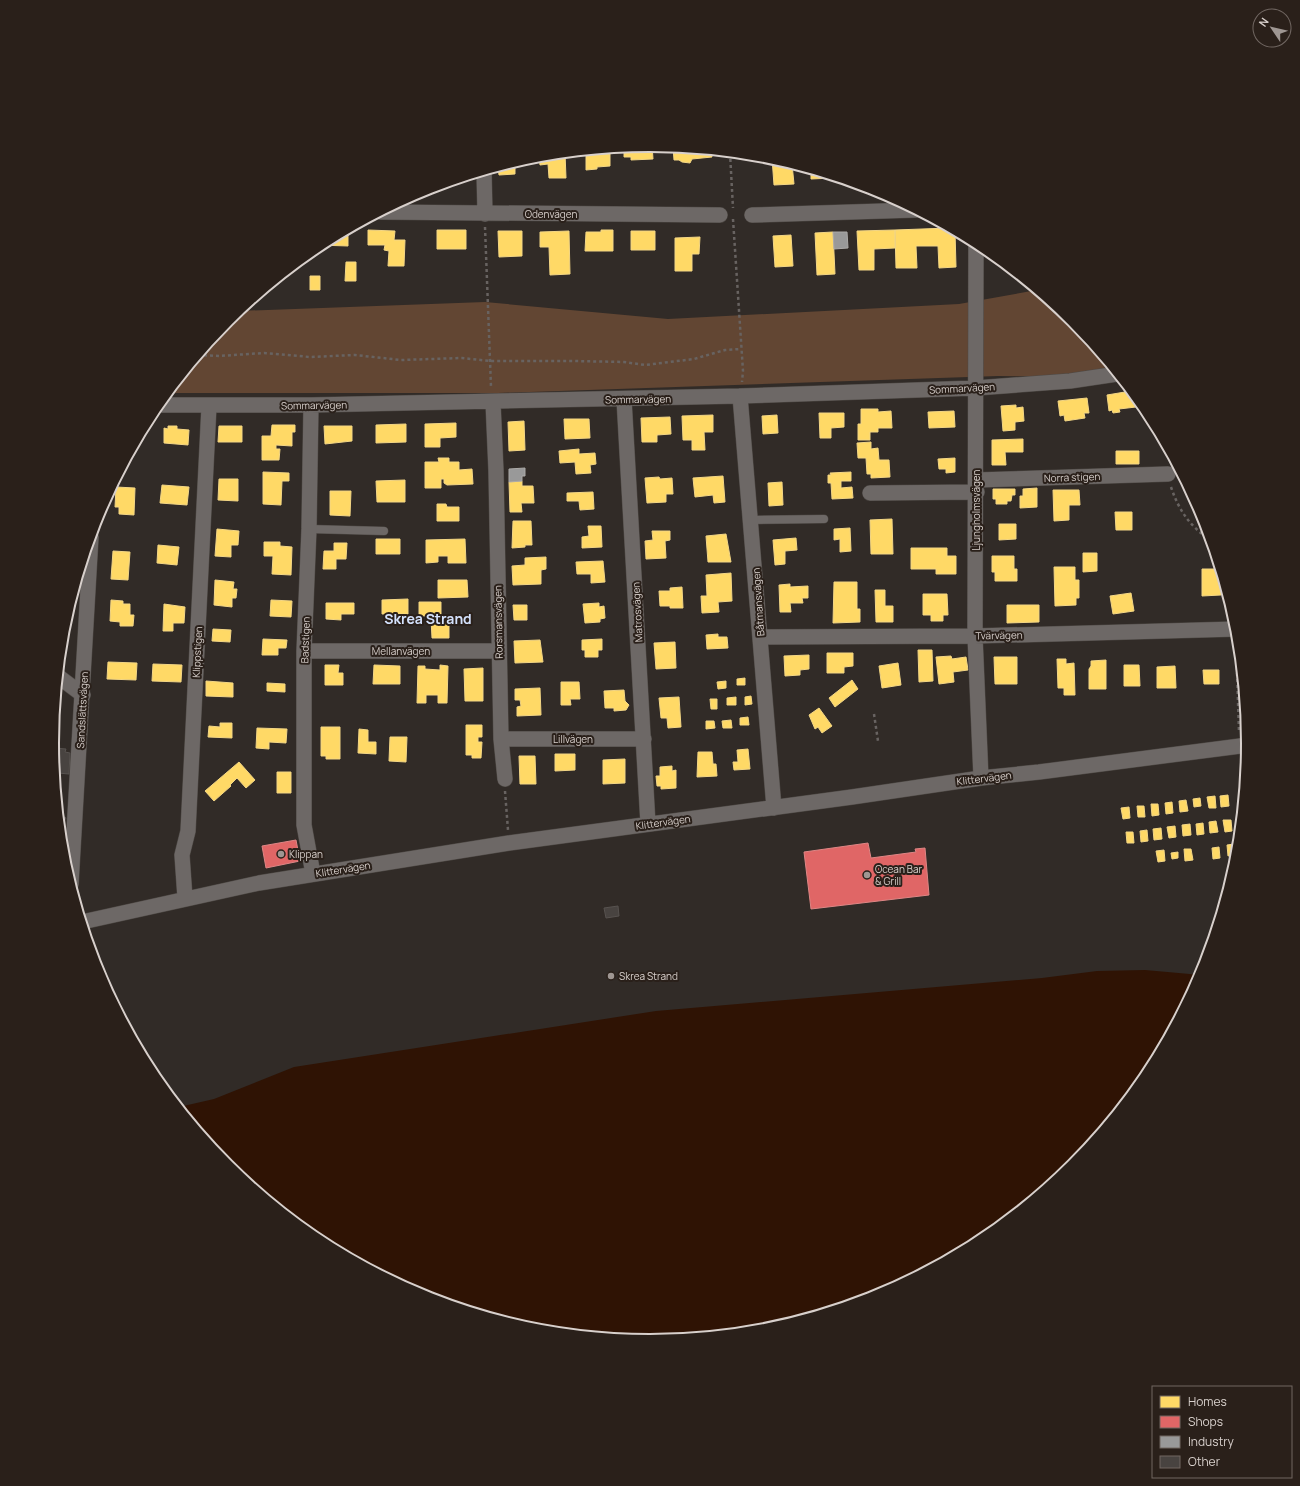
<svg xmlns="http://www.w3.org/2000/svg" width="1300" height="1486" viewBox="0 0 1300 1486" font-family="Manrope,sans-serif">
  <rect width="100%" height="100%" fill="#312b27"/>
  <path fill="#624633" d="M1037,290L1073,320L1119,377L998,376L498,393H167L227,320L238,311L485,302L668,319L959,304Z"/>
  <path fill="#2f1304" d="M1145,970L1201,975L1147,1075L1073,1166L982,1240L879,1296L766,1330L650,1341L533,1329L421,1295L318,1240L227,1166L179,1107L214,1099L294,1067L656,1011L1042,978L1097,971Z"/>
  <path fill="#ffd966" stroke="#f3d685" d="M652,145L653,159L631,160V157H624V148Z
    M673,147L711,151L712,157L692,159L690,163L682,162L679,160H674Z
    M565,153L566,178H549L548,164L540,165L539,156Z
    M586,153H610V166L597,167V169L586,170Z
    M772,158L792,164L794,184L774,185Z
    M523,160V165H515V174L499,175L498,167Z
    M811,170L832,176V178L811,179Z
    M949,228L955,231L956,267L939,268L938,246H916L917,268H896L895,230Z
    M368,230L395,231L394,240H405L404,266H388L389,251L384,250L385,245H368Z
    M437,230H466V249H437Z
    M601,230H613V251H585L586,232H601Z
    M895,230V248L874,249V270H859L857,231Z
    M346,231H348V246L318,245Z
    M498,231H522V256L499,257Z
    M569,231L570,274L550,275L549,247H540V232Z
    M631,231H655V250H631Z
    M833,232L835,274L817,275L815,233Z
    M791,235L793,266L775,267L773,236Z
    M700,237L699,254H692V271H675V238Z
    M346,262H356V281H345Z
    M310,276H320V290H310Z
    M1131,391L1134,395L1136,407L1119,409L1120,412L1113,413L1112,410L1109,411L1107,395Z
    M1087,398L1089,413H1084L1085,418L1065,421L1064,415L1060,416L1058,401Z
    M1016,405V408L1023,407L1024,421L1015,422V430L1003,431L1001,406Z
    M861,409H878V412L891,411L892,428H878V432H870V440H858V424H861Z
    M954,411L955,427L929,428L928,412Z
    M819,413H844V427L831,428V438H820Z
    M713,415V432H704L705,450H692V440H683L682,416Z
    M777,415L778,433L763,434L762,416Z
    M670,417L671,434L657,435V442H642L641,418Z
    M564,419H589L590,438L565,439Z
    M524,421L525,450L509,451L508,422Z
    M456,423V437L440,438V447H425V424Z
    M406,424V442L376,443V425Z
    M272,425H295V432H292V446L276,445V449H280L279,460H262V436H271Z
    M168,426H177V429L189,430L188,445L164,443V428L168,429Z
    M219,426H242V442H218Z
    M324,426H352V441L325,444Z
    M1023,439V452H1005L1006,465H992V440Z
    M871,442V449L878,448L879,460H889L890,477L871,478V474H867L866,458H858L857,443Z
    M579,449V454L595,453L596,464L590,465L591,473L576,474L575,462L560,463L559,451Z
    M1116,451H1139V464H1116Z
    M438,458H449V462H459V470L472,469L473,484L447,485L444,483V479H441V488H425V462H439Z
    M955,458V472L946,473V469H939L938,459Z
    M263,472L289,473V481H282L281,505L263,504Z
    M851,472V481H841V488L852,487L853,498L832,499L831,483H828V475H831L830,473Z
    M723,476L725,502L714,503L713,495L695,497L693,478Z
    M659,477L660,479L672,478L673,494H666V502L647,503L645,478Z
    M219,479H238V501L218,500Z
    M405,480V502H377L376,481Z
    M522,481V486H533L534,503H521L522,512H510L509,482Z
    M782,482L783,505L769,506L768,483Z
    M162,485L189,487L187,505L160,503Z
    M116,487L135,488L134,515L119,514V507H115Z
    M1037,488V507L1020,508V496H1023V489Z
    M993,489H1015V495H1012L1011,501H1007V504H996V499H993Z
    M1053,490H1079L1080,505H1069V520L1054,521Z
    M330,491H351L350,516L330,515Z
    M593,492L594,509L580,510L579,501H567V493Z
    M437,504H446L447,507H459V521H437Z
    M1115,512H1132V530H1116Z
    M892,519L893,554H871L870,520Z
    M513,521H531L532,545H525V547L512,548Z
    M999,524H1016V539L999,540Z
    M588,526H601L602,547L582,548V537L589,536Z
    M850,528L851,551L840,552V539L834,540V529Z
    M217,529L239,531L238,545H231V557L215,556Z
    M652,531H670V540L665,541L666,558L646,559L645,541L653,540Z
    M726,534L731,562H708L706,536Z
    M796,538L797,550L785,551V564L775,565L773,540Z
    M376,539H400V554H376Z
    M465,539L466,563H448V556H438V562L426,563V540Z
    M264,542H280V546L292,547L291,575L272,574L273,556H264Z
    M334,543H347L346,559H336V569H323L324,551H334Z
    M158,545L179,547L177,565L157,563Z
    M911,548H947V556H956V574H936V569H911Z
    M113,551L130,552L128,580L111,579Z
    M1083,553H1097V571L1083,572Z
    M992,556H1014V569H1017V581H995V572H992Z
    M546,557V569L541,570V584L513,585L512,566L525,565V558Z
    M603,561L605,582L591,583V574H577L576,562Z
    M1054,567H1075V580H1079V598H1076V605L1055,606Z
    M1202,569H1219L1221,576V595L1202,596Z
    M731,573L732,601L718,602L719,612L702,613L701,596H707L706,575Z
    M215,580L234,582L233,589H237L236,598H232V607L214,605Z
    M438,580H467L468,597L438,598Z
    M834,582H857V609H860V622L833,623Z
    M790,584V587L808,586V598H802L803,603H790L791,612H780L779,585Z
    M682,587L683,608H670V606H660L659,591H670V588Z
    M875,590H885V606H893V622H876Z
    M1131,593L1134,611L1113,614L1110,596Z
    M923,594H947L948,615H943V621H931V615H923Z
    M408,599V614H382V600Z
    M111,600L123,601V604H130V615H134L133,626H120V622L110,621Z
    M271,600L292,601L291,617L270,616Z
    M419,602H441V616H419Z
    M326,603H354V614H341V620L326,619Z
    M599,603V607L604,606L605,618L600,619V622L585,623L583,604Z
    M164,604L185,607L184,623H173V631H163Z
    M513,605H527V620H514Z
    M1007,605H1039V622L1007,623Z
    M431,619H449V638H432Z
    M213,629L231,630L230,642L212,641Z
    M718,634V637H727L728,648L707,649L706,635Z
    M263,639L287,640L286,648H278V655H262Z
    M602,639V650H598V657H585V650H582V640Z
    M540,640L543,662L515,663L514,641Z
    M675,642L676,668L656,669L654,643Z
    M918,650H932L933,681L919,682Z
    M827,653H853V666L844,667V673H827Z
    M809,655V669L800,670V675L785,676L784,656Z
    M951,656L952,659L966,657L968,670L953,672L954,682L939,684L936,657Z
    M994,657H1017V684H995Z
    M1057,659H1066V664L1074,663L1075,695H1064V688H1058Z
    M1106,660V689H1089V669L1091,666V661Z
    M108,662L137,663L136,680L107,679Z
    M898,663L901,685L882,688L879,666Z
    M153,664L182,665L181,682L152,681Z
    M325,665H339L338,673H343V685H325Z
    M374,665L400,666V684H373Z
    M440,665L448,666L447,703H438V695H426V703H417L418,666H425V669L440,670Z
    M1124,665H1139L1140,686H1124Z
    M1175,666L1176,688H1157V667Z
    M483,668V701H465L464,669Z
    M1203,670H1219V684H1204Z
    M745,678V685H737V679Z
    M852,680L858,689L835,707L829,698Z
    M206,681L233,683V697L206,696Z
    M726,681V688L718,689L717,682Z
    M561,682H579L580,699H570L571,705H561Z
    M267,683L285,684V692L267,691Z
    M540,688L541,715L517,716V707L521,706L520,700H515V689Z
    M624,690L625,701L629,705L626,710L614,711V708H605L604,691Z
    M751,696L752,704L745,705V697Z
    M679,697L681,727L668,728L667,718H661L659,698Z
    M736,697V705H727V698Z
    M710,699H717V709H711Z
    M819,708L832,726L822,733L818,727L815,729L809,715Z
    M748,717L749,725H740V718Z
    M731,720L732,728H723L722,721Z
    M706,721H714L715,728L706,729Z
    M220,723H232V738L208,737L209,726L220,727Z
    M466,725H482V737H478V742H482L481,758H472V755H466Z
    M321,727H340V759H326V756H321Z
    M257,728L287,729L286,743L269,742V749L256,748Z
    M359,729L368,730V742H376V754L358,753Z
    M390,737H407L406,762L389,761Z
    M748,749L750,769L734,770L733,762H738L737,750Z
    M698,752H712L713,764H716L717,776L697,777Z
    M555,754H575V770L555,771Z
    M519,756H535L536,784H520Z
    M625,759V783L603,784V760Z
    M239,762L255,780L246,788L237,778L230,785L231,786L214,801L205,791Z
    M672,766V771L676,770V788L661,789V786H657L656,776H660V767Z
    M277,772H291V793H277Z
    M1228,795L1229,806L1221,807L1220,796Z
    M1215,796L1216,808H1209L1207,797Z
    M1200,798L1201,806L1194,807L1193,799Z
    M1186,800L1188,811L1180,812L1179,801Z
    M1172,802L1173,813L1166,814L1165,803Z
    M1151,804H1158L1159,815L1152,816Z
    M1137,806H1144L1145,817H1138Z
    M1129,807L1130,818L1123,819L1121,808Z
    M1223,820H1231L1232,831L1225,832Z
    M1216,821L1218,832L1210,833L1209,822Z
    M1203,823L1204,834L1197,835L1196,824Z
    M1190,824L1191,835L1183,836L1182,825Z
    M1175,826L1176,837L1169,838L1167,827Z
    M1161,828L1162,839L1154,840L1153,829Z
    M1147,830L1148,841L1141,842L1140,831Z
    M1126,832H1133L1134,843H1127Z
    M1234,844L1235,855L1228,856L1227,845Z
    M1219,847L1220,858L1213,859L1212,848Z
    M1184,849H1191L1193,860L1185,861Z
    M1164,850L1165,861L1158,862L1156,851Z
    M1178,852V858L1172,859L1171,853Z"/>
  <path fill="#e06666" stroke="#de8685" d="M296,840L300,861L266,868L262,846Z
    M868,843L871,858L916,852L915,849L925,848L929,895L811,909L804,852Z"/>
  <path fill="#999" stroke="#acaaa8" d="M833,232H847L848,248L834,249Z
    M525,468V476H522V481L509,482V469Z"/>
  <path fill="#484340" stroke="#57524f" d="M54,748L66,749L65,752L70,753L69,774L58,773L59,770H55Z
    M59,814L66,818L62,825L60,823Z
    M618,906L619,916L606,918L604,908Z"/>
  <g fill="none" stroke-linecap="round" stroke-linejoin="round">
    <g stroke="#4e4945" stroke-width="9">
      <path id="lane" d="M752,520L824,519
        M309,529L384,531"/>
    </g>
    <g stroke="#4e4945" stroke-width="16">
      <path id="street" d="M484,171L485,214
        M381,212L720,215
        M752,215L916,210
        M976,242L975,636L981,778
        M740,396L774,808
        M624,399L648,824
        M493,402L496,471L501,739L505,779
        M158,405H311L740,396L976,388L1070,381L1117,374
        M311,405L309,529L304,651V825L313,874
        M976,480L1168,474
        M870,493L977,492
        M760,637L975,636L1237,629
        M304,651H499
        M59,677L83,695
        M501,739H644
        M71,884L91,537
        M185,898L182,855L188,831L209,406
        M82,922L259,883L509,843L852,797L981,778L1039,772L1248,745"/>
    </g>
    <path stroke="#686361" stroke-width="2.5" stroke-dasharray="3 3" stroke-linecap="butt" d="M730,153L733,208
      M733,219L743,371L742,382
      M485,227L491,387
      M198,355L219,356L264,353L310,357L355,355L401,360L462,358L490,361H574L624,362L645,365L694,359L725,350L741,349
      M1171,487C1179,511 1190,526 1210,540
      M1236,643L1239,732
      M874,714L878,741
      M505,791L508,830
      M1225,898V885L1228,879L1231,878"/>
    <use href="#lane" stroke="#6d6866" stroke-width="8"/>
    <use href="#street" stroke="#6d6866" stroke-width="15"/>
  </g>
  <g fill="#9e9692" stroke="#2a201a" stroke-width="1.5">
    <circle cx="281" cy="854" r="4"/>
    <circle cx="867" cy="875" r="4"/>
    <circle cx="611" cy="976" r="4"/>
  </g>
  <g text-anchor="middle" dominant-baseline="central" stroke-width="4" stroke-linejoin="round" paint-order="stroke">
    <g font-size="10" fill="#d8d0cc" stroke="#2a201a">
      <text x="551" y="214">Odenvägen</text>
      <text transform="translate(962 388) rotate(-3)">Sommarvägen</text>
      <text transform="translate(638 399) rotate(-1)">Sommarvägen</text>
      <text transform="translate(314 405) rotate(-1)">Sommarvägen</text>
      <text transform="translate(1072 477) rotate(-2)">Norra stigen</text>
      <text transform="translate(976 510) rotate(-90)">Ljungholmsvägen</text>
      <text transform="translate(758 602) rotate(-94)">Båtmansvägen</text>
      <text transform="translate(637 612) rotate(-93)">Matrosvägen</text>
      <text transform="translate(498 622) rotate(-91)">Rorsmansvägen</text>
      <text transform="translate(999 635) rotate(-1)">Tvärvägen</text>
      <text transform="translate(305 640) rotate(-88)">Badstigen</text>
      <text x="401" y="651">Mellanvägen</text>
      <text transform="translate(197 652) rotate(-87)">Klippstigen</text>
      <text transform="translate(82 710) rotate(-87)">Sandslättsvägen</text>
      <text x="573" y="739">Lillvägen</text>
      <text transform="translate(984 778) rotate(-7)">Klittervägen</text>
      <text transform="translate(663 822) rotate(-8)">Klittervägen</text>
      <text transform="translate(343 869) rotate(-9)">Klittervägen</text>
    </g>
    <g font-size="10" fill="#d8d0cc" stroke="#2a201a" text-anchor="start">
      <text x="289" y="854">Klippan</text>
      <text x="875" y="869">Ocean Bar<tspan x="875" dy="12">&amp; Grill</tspan></text>
      <text x="619" y="976">Skrea Strand</text>
    </g>
    <g font-size="14" font-weight="bold" fill="#d4e2fd" stroke="#2a201a">
      <text x="428" y="618">Skrea Strand</text>
    </g>
  </g>
  <path d="M0 0H1300V1486H0ZM59 743a591 591 0 1 1 1182 0a591 591 0 1 1-1182 0Z" fill="#2a201a" fill-rule="evenodd"/>
  <path fill="none" stroke="#d8d0cc" stroke-width="2" d="M59 743a591 591 0 1 1 1182 0a591 591 0 1 1-1182 0Z"/>
  <rect x="1152" y="1386" width="140" height="92" fill="#2a201a" stroke="#706661"/>
  <rect x="1160" y="1396" width="20" height="12" fill="#ffd966" stroke="#706661"/>
  <text x="1188" y="1406" font-size="12" fill="#d8d0cc">Homes</text>
  <rect x="1160" y="1416" width="20" height="12" fill="#e06666" stroke="#706661"/>
  <text x="1188" y="1426" font-size="12" fill="#d8d0cc">Shops</text>
  <rect x="1160" y="1436" width="20" height="12" fill="#999999" stroke="#706661"/>
  <text x="1188" y="1446" font-size="12" fill="#d8d0cc">Industry</text>
  <rect x="1160" y="1456" width="20" height="12" fill="#484340" stroke="#706661"/>
  <text x="1188" y="1466" font-size="12" fill="#d8d0cc">Other</text>
  <g transform="translate(1272 28) rotate(305)"><circle r="19" fill="#2a201a" stroke="#706661"/>
  <path d="M0-3L7 15L0 10L-7 15Z" fill="#9e9692"/>
  <text y="-6" font-size="11" font-weight="bold" text-anchor="middle" fill="#d8d0cc">N</text>
  </g>
</svg>
